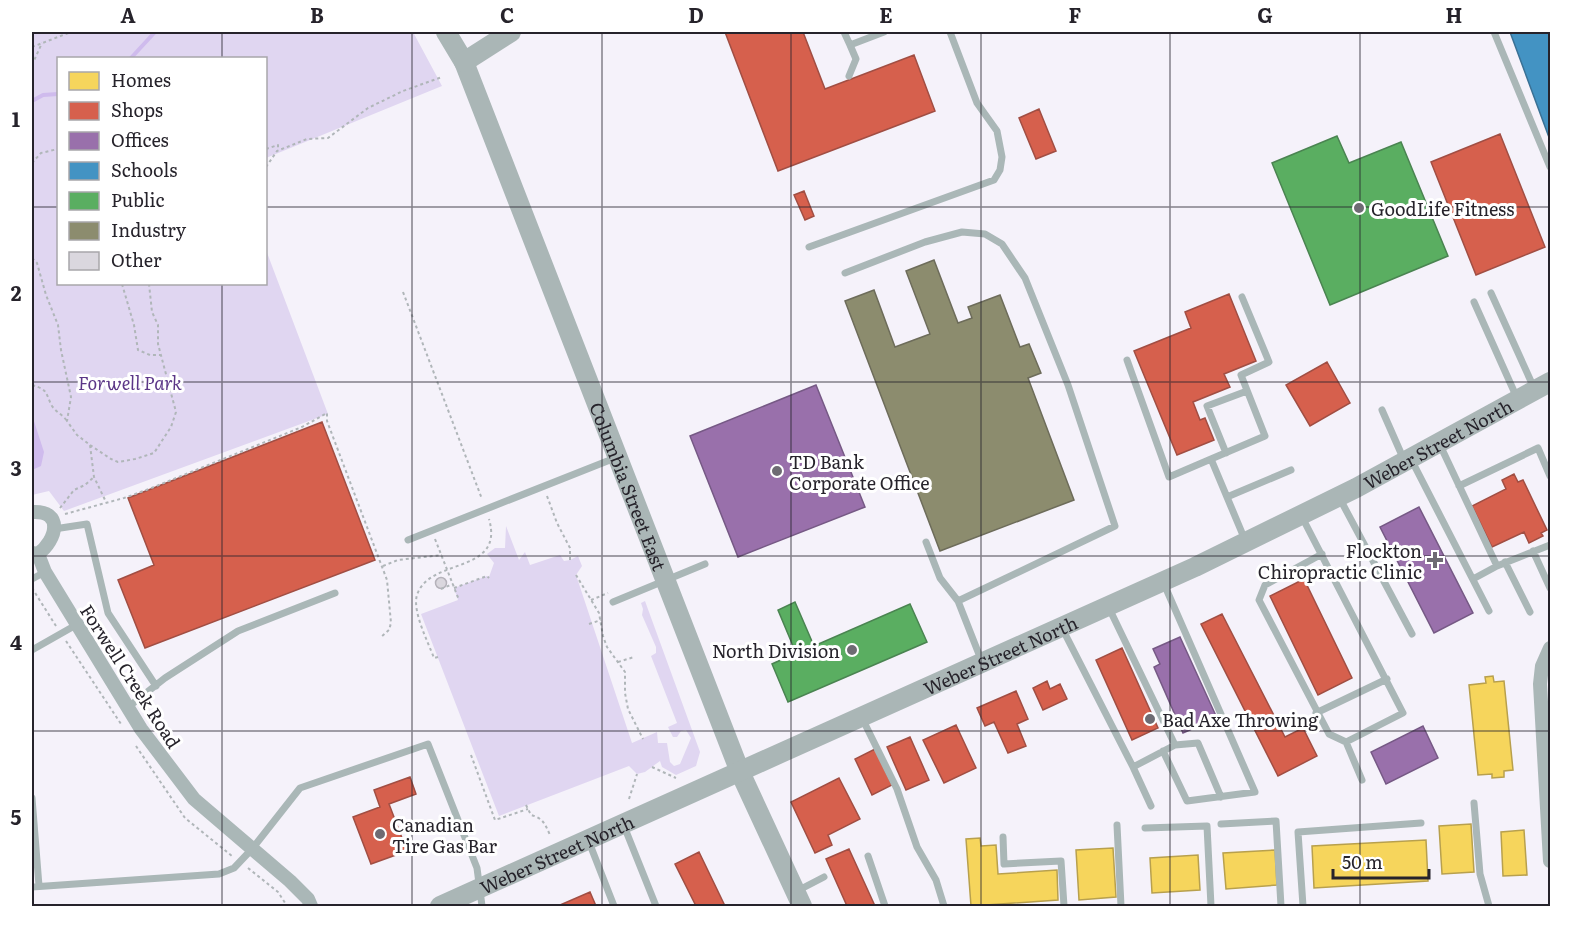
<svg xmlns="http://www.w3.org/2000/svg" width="1582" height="938" viewBox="0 0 1582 938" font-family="Literata,serif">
  <rect width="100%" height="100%" fill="#f5f2fa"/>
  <path fill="#e0d6f1" d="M32,32H413L442,86L266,158V58H58V284H266V250L328,414L64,511L49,491L32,495Z
    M506,526L519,560L525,552L530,565L560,555L564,561L570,560L578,556L582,566L576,575L632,743L657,732L658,743H667L670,762L674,766L680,764L691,738L686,730L681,731L677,737H673L668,727L677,723L651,656L656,653V647L642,615L643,609L641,603L645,601L700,752L696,766L676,775L662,767L660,761L645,772L637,774L629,766L499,816L421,614L458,600L454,588L487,576L489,577L494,563L487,554L495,548H505Z"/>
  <path fill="#cfbbed" d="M32,415L44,452L41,466L32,470Z"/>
  <path fill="#f6d55c" stroke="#b8a04d" stroke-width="1.5" d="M1493,676L1494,682L1504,681L1513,770L1504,771V777L1492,778V774L1478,775L1469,685L1486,683L1485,677Z
    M1471,824L1474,872L1442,874L1439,826Z
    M1524,830L1527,875L1503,876L1501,832Z
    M980,838L981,846L996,845L998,874L1057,870L1058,900L971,906L966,839Z
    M1426,840L1428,881L1314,888L1312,846Z
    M1113,848L1116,897L1079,900L1076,850Z
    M1275,850L1277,885L1226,889L1223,853Z
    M1198,855L1200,890L1152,893L1150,858Z"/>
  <path fill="#d6604d" stroke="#a14e43" stroke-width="1.5" d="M725,32H803L825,89L914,55L935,111L778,171Z
    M1039,109L1056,151L1036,159L1019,118Z
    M1500,134L1545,247L1476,275L1431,162Z
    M804,191L814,216L805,220L794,195Z
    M1229,294L1256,361L1224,374L1230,387L1193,402L1200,420L1205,418L1214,440L1177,455L1134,351L1191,328L1185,312Z
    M1327,362L1350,403L1310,426L1286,385Z
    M322,422L375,560L145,648L118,580L154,565L128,498Z
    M1514,474L1518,482L1523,480L1547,530L1541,533L1543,536L1529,543L1524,532L1492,547L1472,506L1506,489L1502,480Z
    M1304,579L1352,678L1318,695L1270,596Z
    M1222,614L1285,737L1303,728L1317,756L1278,776L1201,624Z
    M1122,648L1158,728L1132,740L1096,660Z
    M1047,681L1050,689L1060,684L1067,699L1043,710L1033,688Z
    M1016,691L1028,719L1017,724L1026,746L1008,753L994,722L985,726L977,708Z
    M956,725L976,768L944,783L923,740Z
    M910,737L929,780L906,790L887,747Z
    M875,749L892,785L872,795L855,759Z
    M410,777L416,794L389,804L407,851L371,864L353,817L380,807L374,790Z
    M839,778L860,819L828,835L832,845L815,853L791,802Z
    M849,849L875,906H847L826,859Z
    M699,852L725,906H696L675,864Z
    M590,892L596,906H561L560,905Z"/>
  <path fill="#9970ab" stroke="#765985" stroke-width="1.5" d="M816,385L865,507L738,557L690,436Z
    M1419,507L1473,613L1434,633L1380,527Z
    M1180,637L1217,718L1183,733L1154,667L1160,664L1153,649Z
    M1423,726L1438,758L1386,784L1371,752Z"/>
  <path fill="#4393c3" stroke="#3a7195" stroke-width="1.5" d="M1510,32H1550V140Z"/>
  <path fill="#5aae61" stroke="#4a8451" stroke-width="1.5" d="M1337,136L1349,163L1401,142L1448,256L1330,305L1272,163Z
    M795,602L814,646L910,604L927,642L788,702L772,664L796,653L778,610Z"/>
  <path fill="#8c8c6e" stroke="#6d6c5a" stroke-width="1.5" d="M934,260L958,323L972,318L968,307L1000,295L1020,347L1029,344L1041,373L1028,378L1074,500L940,551L845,301L874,290L895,347L930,334L906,271Z"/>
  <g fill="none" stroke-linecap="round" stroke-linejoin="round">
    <path stroke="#cfbbed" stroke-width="4" d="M131,58L155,32
      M32,101L43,95L58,94"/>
  </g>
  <path fill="#dad7de" stroke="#b5b2ba" stroke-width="1.5" d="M435.5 583a5.5 5.5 0 1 1 11 0a5.5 5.5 0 1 1-11 0Z"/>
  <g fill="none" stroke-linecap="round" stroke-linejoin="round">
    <path stroke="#b0b6b9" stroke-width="2" stroke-dasharray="3 3" stroke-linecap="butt" d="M32,47L71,32
      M32,65L42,43
      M266,149L278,145V149
      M32,163L41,153L58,149
      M266,167L277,151L307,139L328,138L368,108L403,91L442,77
      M32,258L37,263L46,295L58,325L61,350L71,397L67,421L77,435L90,445L94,477L106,502
      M122,284L134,325L138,350L150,355H160
      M403,292L482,499
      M32,385C49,390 45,393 52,406C56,412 63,415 67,421
      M90,445L111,459L118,462L135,459L154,453L171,427L176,412L158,344V325L152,312L149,284
      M547,496L557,523L570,548V560
      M60,508L74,490L85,485L94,477
      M65,514L124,498L149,489L302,427L327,413V421L387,580L391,623L389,630L380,638
      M435,539L459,600
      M383,566L398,560L442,555
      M576,575L599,613L603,636L607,647L625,672V693L628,709L643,739
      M32,588L56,626
      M454,588L487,576L489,578
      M441,589L453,584
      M591,600L608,593
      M589,624L601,620
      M66,641L121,724
      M438,657L434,658C428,642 412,611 417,595C429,557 505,575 489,519
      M618,662L634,657
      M136,746L185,818L232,856
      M471,755L495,820L528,809
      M652,767L676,778
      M629,799L637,774
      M526,805L531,815C543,818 545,824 550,835
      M248,868L278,892L287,906"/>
    <path stroke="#aab7b7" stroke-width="7" d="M844,32L850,45L884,32
      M1494,32L1550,167
      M849,76L856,59L850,45
      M809,247L994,180L1000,170L1002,157L997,131L977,103L950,32
      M845,273L925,242L962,232L985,234L1002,244L1025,278L1068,385L1115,526L958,601L982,662
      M1491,293L1534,388
      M1242,297L1269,362L1241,375L1265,436L1211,459L1245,540
      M1474,302L1517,398
      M1127,360L1169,477L1211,459
      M1382,410L1404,460
      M1440,445L1497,566L1550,545
      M1226,453L1207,406L1247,391
      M1412,461L1489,611
      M1459,486L1538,448L1550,476
      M1227,497L1291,470
      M1340,499L1412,634
      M1302,517L1403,713L1346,742L1362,780
      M54,529L87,524L108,613L156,686
      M408,540L615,458
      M926,542L940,578L958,601
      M1533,551L1550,588
      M1322,554L1265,585L1259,600L1329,734L1346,742
      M1505,562L1530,612
      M32,579L45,572
      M1473,579L1497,566
      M613,602L705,564
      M1108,606L1175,745
      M1062,628L1133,767L1151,806
      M32,650L76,625
      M127,708L165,678L238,631L335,593
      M1316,713L1387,679
      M863,720L897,789L917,847L936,880L944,906
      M1163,751L1187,801L1255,792L1164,584
      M1133,767L1175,745L1198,743L1221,797
      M32,798L39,886
      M1474,803L1480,874L1489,906
      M1221,824L1276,821L1281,906
      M1117,825L1121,906
      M624,826L656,906
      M1145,828L1207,826L1211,906
      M1003,837L1004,864L1061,861L1064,906
      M589,842L614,906
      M868,856L885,906
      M32,887L219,874L234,868L252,849L300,788L428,744L477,868L482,906
      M797,891L824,877
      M1303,906L1298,832L1421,823"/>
    <path stroke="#aab7b7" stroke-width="14" d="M32,512C64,510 57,540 38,554L32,553
      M38,554L45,572L141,729L194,799L290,881L308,899L311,906
      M1550,648L1542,666L1540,684L1550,861"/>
    <g stroke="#aab6b6" stroke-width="20">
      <path id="s1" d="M446,32L464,62L740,772L802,906"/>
      <path d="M464,62L511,32"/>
      <path id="s2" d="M440,906L1195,567L1356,488L1550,382"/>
    </g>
  </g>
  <path fill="none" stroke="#26232b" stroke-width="1.5" stroke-opacity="0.55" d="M222,32V58M412,32V906M602,32V906M791,32V906M981,32V906M1170,32V906M1360,32V906M32,207H58M266,207H1550M222,284V906M32,382H1550M32,556H1550M32,731H1550"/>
  <g fill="#6e6b73" stroke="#fff" stroke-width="2">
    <circle cx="1359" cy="208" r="6"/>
    <circle cx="777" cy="471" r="6"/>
    <path d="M1432 551h6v6h6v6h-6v6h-6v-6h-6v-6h6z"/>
    <circle cx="852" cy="650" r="6"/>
    <circle cx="1150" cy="719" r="6"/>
    <circle cx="380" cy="834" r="6"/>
  </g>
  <g text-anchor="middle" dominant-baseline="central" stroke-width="6" stroke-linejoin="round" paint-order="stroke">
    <g font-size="18" fill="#26232b" stroke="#fff" text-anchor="start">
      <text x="1371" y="208">GoodLife Fitness</text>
      <text x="789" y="461">TD Bank<tspan x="789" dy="21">Corporate Office</tspan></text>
      <text x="1422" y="550" text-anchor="end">Flockton<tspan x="1422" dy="21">Chiropractic Clinic</tspan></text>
      <text x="840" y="650" text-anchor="end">North Division</text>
      <text x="1162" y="719">Bad Axe Throwing</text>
      <text x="392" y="824">Canadian<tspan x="392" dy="21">Tire Gas Bar</tspan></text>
    </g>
    <g font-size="18" font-style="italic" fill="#5b3687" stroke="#fff">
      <text x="130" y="382">Forwell Park</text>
    </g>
    <g font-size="18" fill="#26232b" stroke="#fff">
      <text stroke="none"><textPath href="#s2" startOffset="1100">Weber Street North</textPath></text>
      <text stroke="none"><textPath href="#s1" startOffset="490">Columbia Street East</textPath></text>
      <text stroke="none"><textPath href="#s2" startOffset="614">Weber Street North</textPath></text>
      <text transform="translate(131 676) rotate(57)">Forwell Creek Road</text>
      <text stroke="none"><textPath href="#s2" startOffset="128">Weber Street North</textPath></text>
    </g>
  </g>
  <rect width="1582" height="938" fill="none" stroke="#ffffff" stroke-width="66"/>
  <rect x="57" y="57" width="210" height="228" fill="#ffffff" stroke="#a8a7aa" stroke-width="1.5"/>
  <rect x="69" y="72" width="30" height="18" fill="#f6d55c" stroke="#a8a7aa" stroke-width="1.5"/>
  <text x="111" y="87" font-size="18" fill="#26232b">Homes</text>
  <rect x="69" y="102" width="30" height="18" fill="#d6604d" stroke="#a8a7aa" stroke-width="1.5"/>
  <text x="111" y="117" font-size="18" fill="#26232b">Shops</text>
  <rect x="69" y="132" width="30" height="18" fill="#9970ab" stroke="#a8a7aa" stroke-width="1.5"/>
  <text x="111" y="147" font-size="18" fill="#26232b">Offices</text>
  <rect x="69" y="162" width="30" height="18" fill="#4393c3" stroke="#a8a7aa" stroke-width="1.5"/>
  <text x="111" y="177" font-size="18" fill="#26232b">Schools</text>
  <rect x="69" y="192" width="30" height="18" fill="#5aae61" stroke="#a8a7aa" stroke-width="1.5"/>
  <text x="111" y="207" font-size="18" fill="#26232b">Public</text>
  <rect x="69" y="222" width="30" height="18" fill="#8c8c6e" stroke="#a8a7aa" stroke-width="1.5"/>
  <text x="111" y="237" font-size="18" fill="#26232b">Industry</text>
  <rect x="69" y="252" width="30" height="18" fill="#dad7de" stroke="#a8a7aa" stroke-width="1.5"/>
  <text x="111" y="267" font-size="18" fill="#26232b">Other</text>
  <path d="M1333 869v9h96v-9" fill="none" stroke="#26232b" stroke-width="3"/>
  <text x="1342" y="869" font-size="18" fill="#26232b" stroke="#ffffff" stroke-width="4.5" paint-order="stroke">50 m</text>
  <rect x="33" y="33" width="1516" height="872" fill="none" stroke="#26232b" stroke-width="2"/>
  <g font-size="20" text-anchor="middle" font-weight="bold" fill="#26232b">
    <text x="128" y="23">A</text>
    <text x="317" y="23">B</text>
    <text x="507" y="23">C</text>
    <text x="696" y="23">D</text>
    <text x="886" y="23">E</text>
    <text x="1075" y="23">F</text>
    <text x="1265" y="23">G</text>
    <text x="1454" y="23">H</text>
    <text x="16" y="127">1</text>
    <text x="16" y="301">2</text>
    <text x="16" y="476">3</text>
    <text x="16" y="650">4</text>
    <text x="16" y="825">5</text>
  </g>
</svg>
